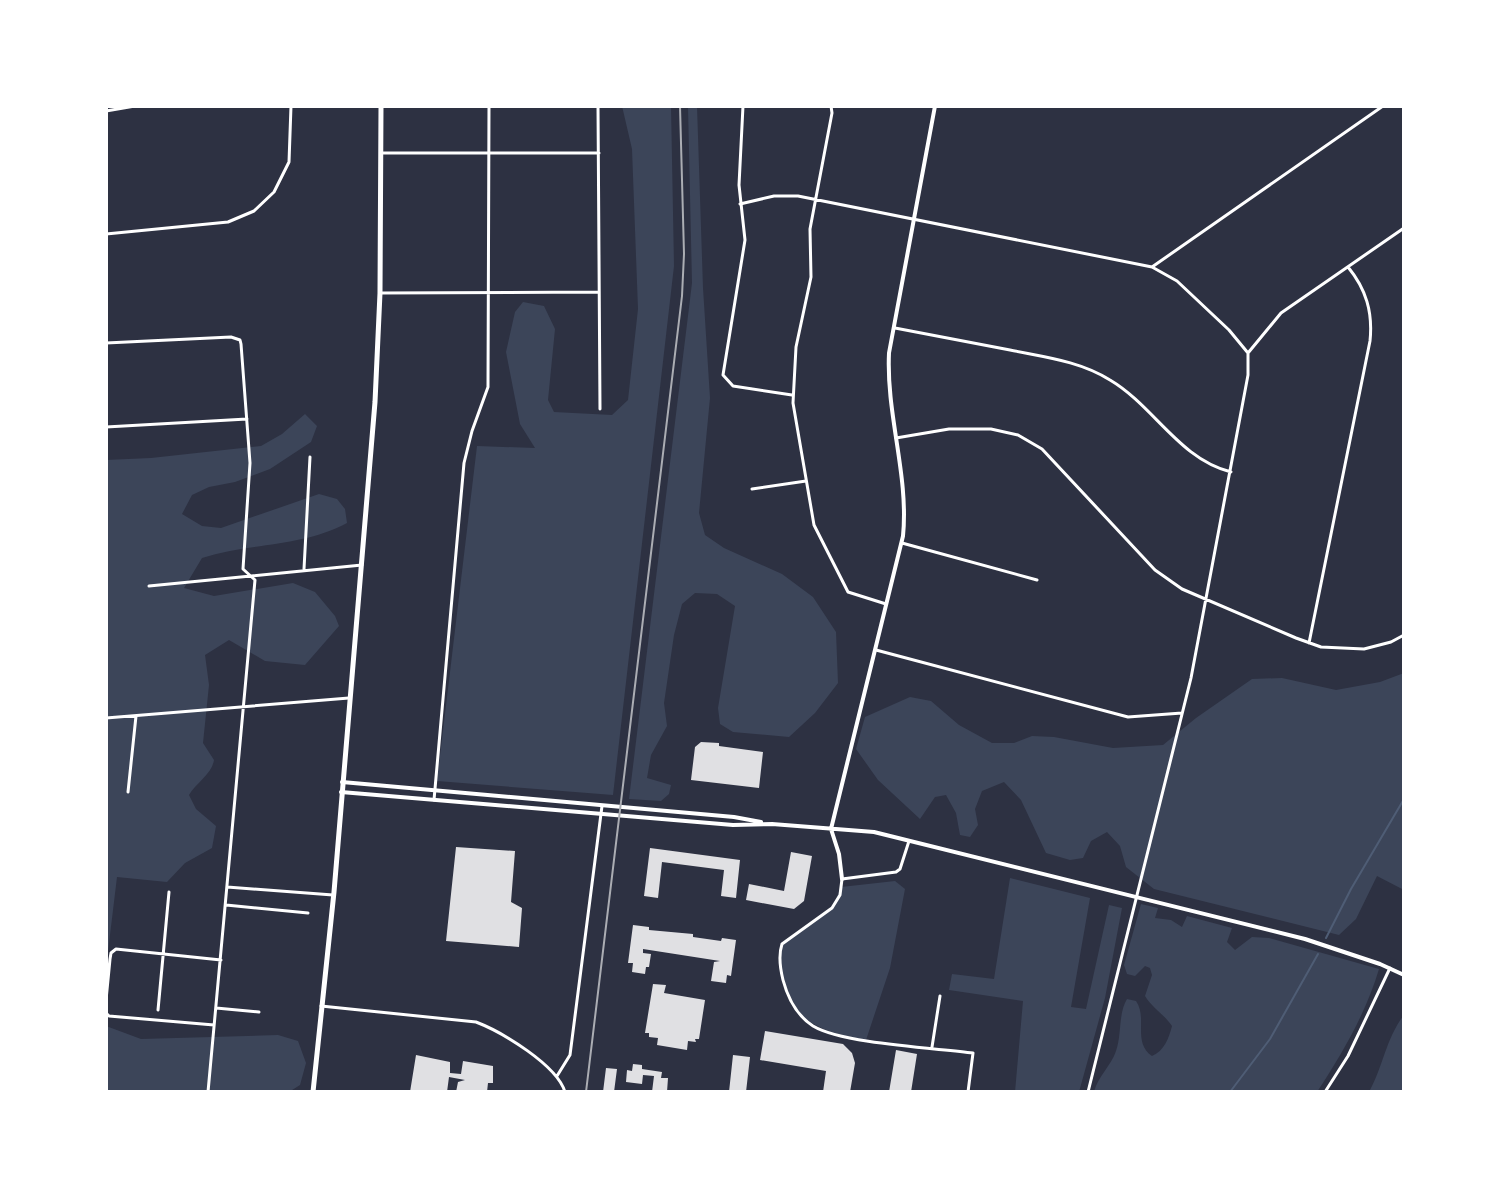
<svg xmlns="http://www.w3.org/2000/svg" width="1510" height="1198" viewBox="0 0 1510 1198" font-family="Cabin,sans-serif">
  <rect width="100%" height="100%" fill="#2d3142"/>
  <path fill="#3c4559" d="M622,106H671L674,266L613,795L437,781L477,446L535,448L520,424L506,352L515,312L523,302L544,306L555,329L548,400L554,412L612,415L628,400L638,309L632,149Z
    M688,106H697L703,288L710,398L699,513L705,535L724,548L782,574L813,597L836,632L838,683L815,713L789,737L733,732L720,724L718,708L735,606L717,594L695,593L682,604L674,635L664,703L667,726L651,755L647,778L671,785L669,794L661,801L629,799L692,283Z
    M305,414L317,426L311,442L270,469L235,482L209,487L192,495L182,514L202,526L221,528L319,494L337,499L345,509L347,523C303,547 249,543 202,558L184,588L214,596L293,583L315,592L335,616L339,626L305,665L265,661L229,640L205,655L209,685L203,743L214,760C212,774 196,783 189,795L196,809L216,826L212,848L185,863L167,882L117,877L106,968V460L151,458L261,446L282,434Z
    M1404,673V890L1377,876L1356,919L1339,935L1154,889L1126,867L1120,846L1107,832L1091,841L1083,858L1070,860L1046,853L1021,800L1004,782L982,791L975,809L978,825L970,837L960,835L956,813L946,795L935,797L920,819L878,780L856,749L865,717L910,697L931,701L959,725L992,743H1014L1032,736L1054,737L1113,748L1163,745L1196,718L1252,679L1282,678L1336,690L1380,682Z
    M1010,878L1090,898L1071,1007L1086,1009L1109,905L1122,908L1105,998L1079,1092H1015L1023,1001L949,990L952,974L994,979Z
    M895,881L905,889L890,968L866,1040C823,1032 792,1024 783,975C781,964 779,955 782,944L832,908L841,887Z
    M1141,904L1158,908L1155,918L1171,920L1182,927L1187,916L1232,928L1227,942L1235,950L1252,937L1269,938L1379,969C1366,1013 1342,1054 1317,1092H1094C1098,1076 1111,1066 1116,1051C1122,1034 1118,1014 1127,999L1136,1001C1148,1018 1132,1042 1152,1056C1164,1051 1169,1038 1172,1026C1164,1014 1153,1009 1145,996L1152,975L1150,968L1145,966L1135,976L1127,974L1124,965Z
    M1404,1015V1092H1369C1383,1067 1386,1038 1404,1015Z
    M106,1026L141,1039L278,1035L298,1041L306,1063L300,1085L289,1092H106Z"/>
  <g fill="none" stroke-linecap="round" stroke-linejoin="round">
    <path stroke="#4f5d75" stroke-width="2" d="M1326,938L1351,889L1404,799
      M1230,1092L1270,1039L1318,954"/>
  </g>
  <path fill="#e0e0e3" d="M701,742L719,743V746L763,752L759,788L691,780L695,747Z
    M456,847L515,851L511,902L522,908L519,947L446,941Z
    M650,848L740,860L736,898L721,896L724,870L662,862L658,898L644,896Z
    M791,852L812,856L804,901L794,909L746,900L749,884L784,891Z
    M633,925L649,927V930L693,934V937L721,941L722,938L736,940L731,976L727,975L726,983L711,981L714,962L720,961L643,949V953L651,954L649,967H646L645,974L632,972L633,963H628Z
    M653,984L666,985L664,993L705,1000L699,1039H695L696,1042L688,1041L687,1050L657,1045L658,1038L649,1037V1033H645Z
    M765,1031L843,1044L852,1053L855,1063L850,1092H823L826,1071L760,1060Z
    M896,1050L917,1054L911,1092H889Z
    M416,1055L450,1062V1073L461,1074L463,1061L493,1066V1083H488L487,1092H456L458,1082L465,1080L449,1077L447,1092H410Z
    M733,1055L750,1057L746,1092H729Z
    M633,1064L642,1065V1069L662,1072L661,1078H668L667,1092H652L654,1076L643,1075L642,1084L626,1082L627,1070L632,1071Z
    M606,1068L617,1069L614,1092H603Z"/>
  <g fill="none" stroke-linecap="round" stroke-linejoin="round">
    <path stroke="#fff" stroke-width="3" d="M598,106L600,409
      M743,106L739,185L745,240L723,375L733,386L792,395
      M831,106L832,113L810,229L811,277L796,347L793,403L814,525L848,592L886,604
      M106,111L135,106
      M382,153H599
      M740,204L774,196H798L1152,267L1177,281L1229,330L1248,353
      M106,234L228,222L254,211L274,192L289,162L291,106
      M1152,267L1383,106
      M380,293L599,292
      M895,328C933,335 972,343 1010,350C1044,357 1080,361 1110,380C1154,406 1179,459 1231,472
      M106,343L231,337L240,340L241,344L250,463L243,569L255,580L208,1092
      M106,427L247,419
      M896,438L949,429H991L1018,435L1042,449L1155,570L1182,589L1296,638L1321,647L1364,649L1391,642L1404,635
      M752,489L806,481
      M902,543L1037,580
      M304,569L310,457
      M149,586L362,565
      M1309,643L1370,341C1373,312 1366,289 1348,267
      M876,650L1128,717L1182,713
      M106,718L349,698
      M128,792L136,716
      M434,800L464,463L472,431L488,387L489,106
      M909,841L900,869L896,872L842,879L840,895L832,908L782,944C778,956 780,968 783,980C788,999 796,1015 813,1026C843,1044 935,1048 973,1053L968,1092
      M227,887L333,895
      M226,905L308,913
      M106,1000L110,959L111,953L116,949L221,960
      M321,1006L476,1022C502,1032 557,1065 565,1092
      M216,1008L259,1012
      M158,1010L169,892
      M106,1013L109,1016L214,1025
      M932,1047L940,996
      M557,1076L570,1055L602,806
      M1088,1092L1191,678L1248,375V353L1281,313L1404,228
      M1325,1092L1348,1056L1390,968"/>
    <path stroke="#fff" stroke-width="4" d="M342,782L734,817L761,822
      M341,792L733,825L772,824L874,832L1305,939L1380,964L1404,975
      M842,879L839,854L831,829L903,536C909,475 886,415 889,353L935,106"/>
    <path stroke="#fff" stroke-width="5" d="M313,1092L334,892L375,402L380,293L381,106"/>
    <path stroke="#abadb3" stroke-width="2" d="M586,1092L682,296L684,254L680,106"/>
  </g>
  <rect width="1510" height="1198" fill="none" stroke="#ffffff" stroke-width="216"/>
</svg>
